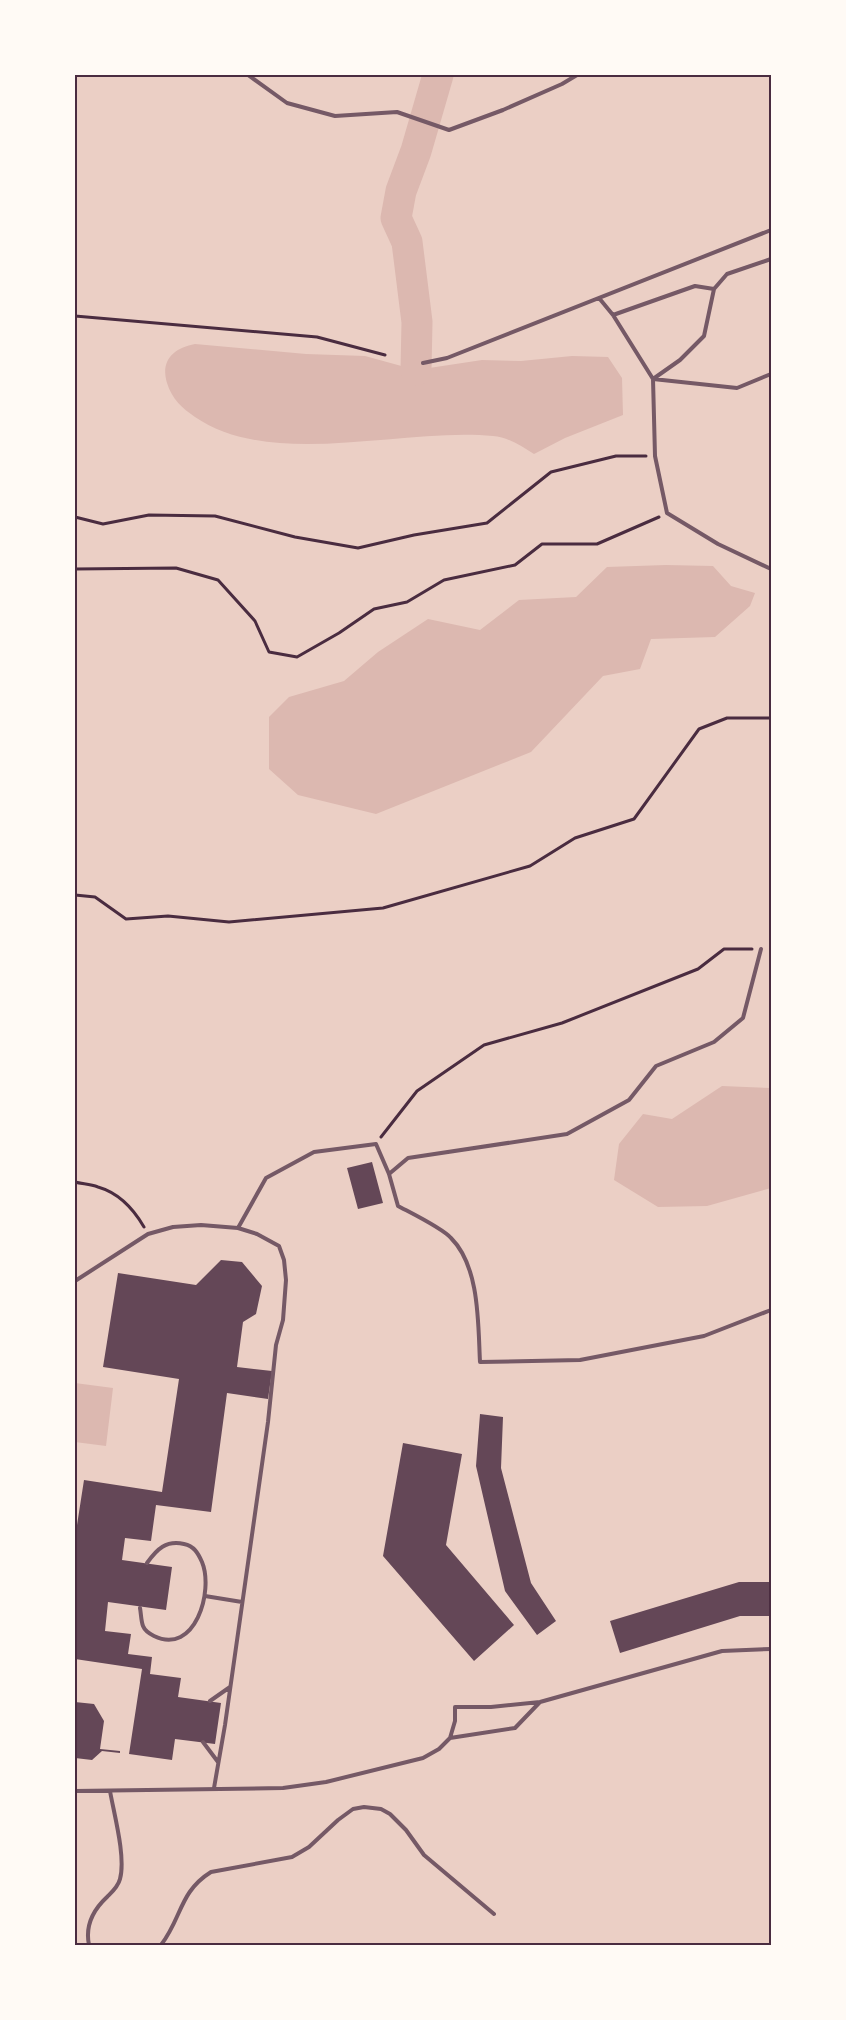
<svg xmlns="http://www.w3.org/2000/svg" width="846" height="2020" viewBox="0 0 846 2020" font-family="Spectral,serif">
  <rect width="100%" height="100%" fill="#f7e1d7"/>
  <path fill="#ebcfc5" d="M75,75H771V1945H75Z"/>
  <path fill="#dcb8b0" d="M195,344L306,354L365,356L416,370L482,360L521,361L572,356L608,357L622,378L623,415L565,438L534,454C521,446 508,437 493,436C403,427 272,470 195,417C182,408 172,399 167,383C160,360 174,348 195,344Z
    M666,565L713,566L731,586L755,593L750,606L715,637L651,639L640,669L603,676L531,752L376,814L298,795L269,769V717L289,697L344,681L378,652L428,619L480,630L519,600L576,597L607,567Z
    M722,1086L771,1088V1188L707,1206L658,1207L614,1180L619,1144L643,1114L672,1119Z
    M75,1383L113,1388L106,1446L75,1442Z"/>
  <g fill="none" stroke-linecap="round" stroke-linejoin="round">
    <path stroke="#dcb8b0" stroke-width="31" d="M416,370L417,322L407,242L396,218L401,191L416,151L438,75"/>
  </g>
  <path fill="#644757" d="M372,1162L383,1203L358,1209L347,1168Z
    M221,1260L242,1262L262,1286L256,1314L243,1322L237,1367L272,1371L268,1399L227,1393L211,1512L156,1505L151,1541L125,1538L122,1560L172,1567L166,1610L108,1602L105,1631L131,1634L128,1654L152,1657L150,1674L181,1678L178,1697L221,1703L215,1744L175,1739L172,1760L129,1754L142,1669L75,1659V1538L84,1480L162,1492L179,1379L103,1367L118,1273L196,1285Z
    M480,1414L503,1417L501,1468L531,1583L556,1621L537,1635L505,1591L476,1466Z
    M403,1443L462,1454L446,1545L514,1625L474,1661L383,1556Z
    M739,1582H771V1616H740L620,1653L610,1621Z
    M75,1702L94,1704L104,1721L100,1749L120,1751V1753L102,1751L92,1760L75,1758Z"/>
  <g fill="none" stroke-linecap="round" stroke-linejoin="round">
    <path stroke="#4a2c40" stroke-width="3" d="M75,316L317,337L385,355
      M75,517L103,524L149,515L215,516L295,537L358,548L414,535L487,523L551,472L616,456H646
      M75,569L176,568L218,580L255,621L269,652L297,657L339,633L374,609L407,602L444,580L515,565L542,544H597L659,517
      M75,895L95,897L126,919L168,916L229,922L383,908L530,866L575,838L634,819L699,729L727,718H771
      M381,1137L417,1091L484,1045L562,1023L698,969L724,949H752
      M75,1182C82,1184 90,1184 98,1187C119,1193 133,1208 144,1227"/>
    <path stroke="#755966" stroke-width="4" d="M248,75L287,103L335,116L397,112L449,130L503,110L562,84L577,75
      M599,298L613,315L653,379L655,456L667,513L718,544L771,569
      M613,315L695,286L714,289L727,274L771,259
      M423,363L447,358L771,230
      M653,379L737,388L771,374
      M653,379L680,360L704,336L714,289
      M389,1174L408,1158L567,1134L629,1100L656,1066L714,1042L743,1018L761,949
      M238,1228L266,1178L314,1152L376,1144L389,1174L398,1206C411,1213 442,1228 451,1238C480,1267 478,1324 480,1362L580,1360L704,1336L771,1310
      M75,1281L148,1234L173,1227L201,1225L238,1228L257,1234L279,1246L284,1260L286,1280L283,1320L276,1345L268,1422L225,1725L214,1788
      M205,1596L242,1602
      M140,1608C141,1613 141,1621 143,1626C145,1631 150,1634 154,1636C195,1656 214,1591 202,1562C198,1553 194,1546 184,1544C166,1540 157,1549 147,1563
      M210,1701L230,1687
      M450,1738L515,1728L540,1702
      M203,1742L218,1762
      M75,1791L283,1788L326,1782L423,1758L439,1749L450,1738L455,1721V1707H491L540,1702L722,1651L771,1649
      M89,1945C85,1926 92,1911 107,1897C112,1892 118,1887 120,1879C126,1857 114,1814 110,1791
      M161,1945C182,1918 179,1892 211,1872L292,1857L309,1847L338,1820L353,1809L364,1807L381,1809L390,1814L406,1830L424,1855L494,1914"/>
  </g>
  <rect width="846" height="2020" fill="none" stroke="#fffaf5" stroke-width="152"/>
  <rect x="76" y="76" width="694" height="1868" fill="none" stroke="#4a2c40" stroke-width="2"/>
</svg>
